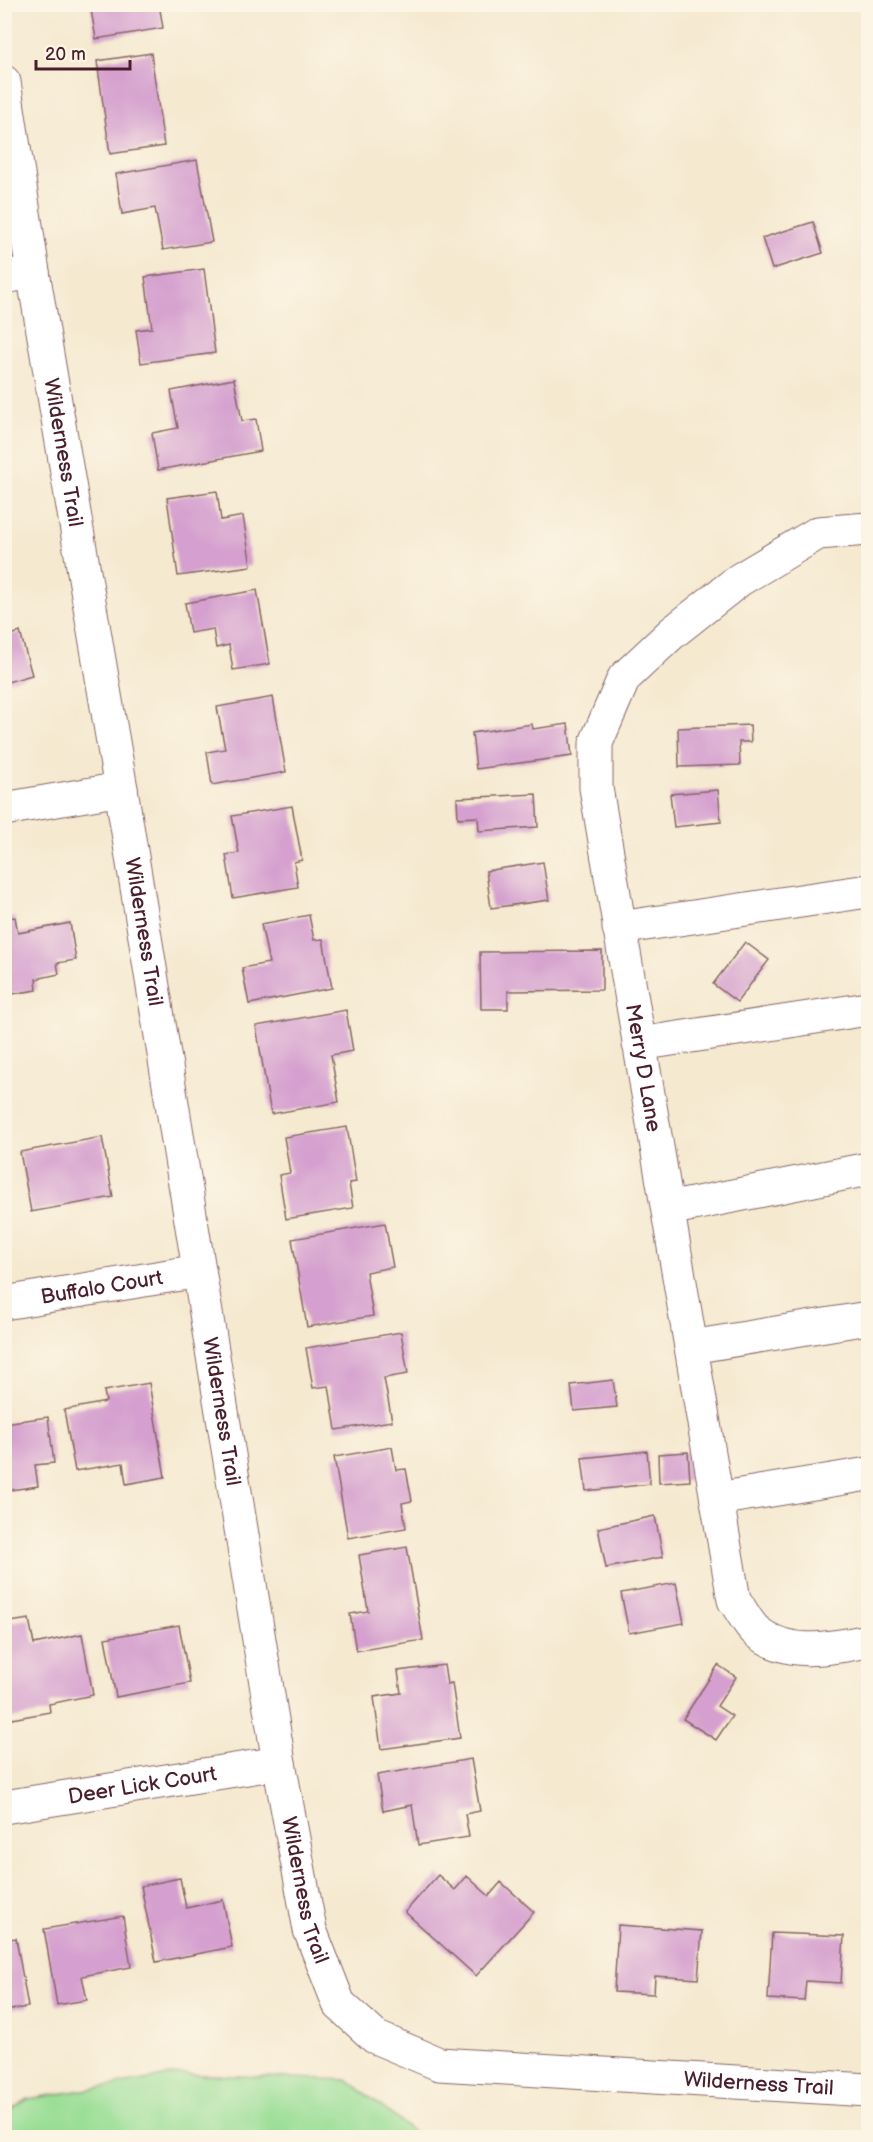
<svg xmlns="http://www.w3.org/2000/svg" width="873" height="2142" viewBox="0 0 873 2142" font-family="'Balsamiq Sans',sans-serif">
  <rect width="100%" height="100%" fill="#fcf5e5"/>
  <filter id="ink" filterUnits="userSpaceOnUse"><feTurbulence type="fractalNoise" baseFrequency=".0167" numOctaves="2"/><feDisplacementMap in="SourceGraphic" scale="12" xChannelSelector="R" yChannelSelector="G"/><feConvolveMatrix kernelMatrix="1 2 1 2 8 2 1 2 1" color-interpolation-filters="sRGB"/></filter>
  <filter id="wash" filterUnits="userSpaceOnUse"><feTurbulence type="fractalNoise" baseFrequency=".008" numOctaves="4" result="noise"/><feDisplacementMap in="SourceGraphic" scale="24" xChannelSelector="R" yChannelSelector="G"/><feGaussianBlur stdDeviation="1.35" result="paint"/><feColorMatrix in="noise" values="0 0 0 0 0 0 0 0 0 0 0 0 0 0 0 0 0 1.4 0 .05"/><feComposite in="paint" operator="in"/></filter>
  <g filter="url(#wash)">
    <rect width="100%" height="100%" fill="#f5e9d0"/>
    <path fill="#9ade96" stroke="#727e60" stroke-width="1.5" d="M182,2074L348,2080L417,2135L426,2137H5V2114L28,2099Z"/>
    <g id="blocks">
      <path fill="#d5a0cf" d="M90,4H159L163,28L96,39Z
        M151,53L164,146L110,154L97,61Z
        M197,160L212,242L163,250L155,208L122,214L116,174Z
        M813,222L823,253L772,269L762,238Z
        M204,269L215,353L141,363L136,330L152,328L145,277Z
        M234,379L242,421L256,419L261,451L158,470L152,433L178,428L171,391Z
        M217,491L221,520L243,516L251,566L178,576L167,498Z
        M257,590L270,664L233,670L229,645L216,648L213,629L190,633L185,603Z
        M20,632L32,675L4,683V637Z
        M273,697L286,772L212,785L207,752L225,749L217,707Z
        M532,724L533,729L568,724L572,756L476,769L472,733Z
        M750,725L751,742H739L740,765L679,767L678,728Z
        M718,790L721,822L674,827L670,794Z
        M536,794L538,827L479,831L478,817L458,818L457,798Z
        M292,806L302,860L294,862L298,887L233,898L226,855L239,853L232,816Z
        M543,862L549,900L491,908L486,871Z
        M309,915L314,940L323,939L332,988L249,1004L242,968L269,963L261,924Z
        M15,917L18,933L70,923L76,960L57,963L59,974L36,979L37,990L5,995V918Z
        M745,942L769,960L737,1002L713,984Z
        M602,951V990L508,991V1009H481L480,952Z
        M346,1010L353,1051L331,1055L339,1102L271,1114L256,1026Z
        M347,1127L356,1182L349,1183L353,1208L286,1219L279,1175L290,1173L284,1137Z
        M102,1137L113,1197L31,1212L20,1152Z
        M385,1223L393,1267L366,1272L373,1316L307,1327L292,1239Z
        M401,1332L408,1374L384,1378L392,1421L336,1430L329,1386L313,1388L306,1348Z
        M613,1380L617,1407L574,1411L571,1385Z
        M149,1383L165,1477L126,1484L123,1463L75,1471L64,1410L106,1402L104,1391Z
        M48,1417L54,1463L35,1465L38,1486L4,1491V1423Z
        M392,1447L396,1470L406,1469L412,1501L402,1503L406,1528L348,1538L334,1457Z
        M647,1451L650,1484L586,1491L582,1458Z
        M688,1452L690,1481L659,1483L658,1454Z
        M655,1516L663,1557L606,1568L598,1528Z
        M407,1547L423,1640L356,1651L350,1614L368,1611L359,1555Z
        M676,1583L684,1623L629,1633L621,1593Z
        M29,1619L34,1644L82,1634L93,1695L49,1704L50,1712L6,1720L4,1623Z
        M179,1625L190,1683L116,1697L105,1638Z
        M444,1665L447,1684L452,1683L460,1738L381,1749L374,1697L401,1693L398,1671Z
        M718,1665L736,1677L717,1706L732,1716L716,1740L683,1719Z
        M471,1759L480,1811L465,1814L469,1837L418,1845L412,1805L383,1811L377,1775Z
        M438,1875L455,1890L467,1876L489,1896L501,1882L534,1912L476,1976L405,1912Z
        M180,1878L186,1908L223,1900L232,1947L156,1962L141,1886Z
        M123,1916L131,1967L82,1976L87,2000L57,2005L44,1929Z
        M618,1925L702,1931L698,1979L655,1976L654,1994L614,1992Z
        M772,1933L844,1936L841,1983L806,1981L804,2001L768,1999Z
        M16,1938L28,2007L4,2011V1940Z"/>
    </g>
  </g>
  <g filter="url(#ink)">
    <use href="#blocks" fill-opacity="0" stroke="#866665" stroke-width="1.5"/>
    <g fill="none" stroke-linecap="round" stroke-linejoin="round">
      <g stroke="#866665" stroke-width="35">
        <g id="minor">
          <path d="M4,82L33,272L4,277"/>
          <path id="s1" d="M33,272L121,789L279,1763L310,1930L339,2004L375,2037L439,2064L868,2090"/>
          <path id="s2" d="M868,529L818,533L739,580L672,633L624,678L596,743V788L734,1600C741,1609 747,1623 756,1631C789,1658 830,1648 868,1641"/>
          <path d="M4,809L121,789"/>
          <path d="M619,928L868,891"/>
          <path d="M639,1044L868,1009"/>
          <path d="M668,1209L868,1169"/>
          <path id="s3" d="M4,1303L199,1271"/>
          <path d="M691,1347L868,1318"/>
          <path d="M717,1499L868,1474"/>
          <path id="s4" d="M4,1807L279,1763"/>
        </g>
      </g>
      <use href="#minor" stroke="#fff" stroke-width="33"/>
    </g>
  </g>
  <g text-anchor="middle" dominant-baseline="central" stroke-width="5" stroke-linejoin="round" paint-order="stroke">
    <g font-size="21" fill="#4a1f2b" stroke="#fcf5e5">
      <text stroke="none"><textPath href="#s1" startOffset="183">Wilderness Trail</textPath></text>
      <text stroke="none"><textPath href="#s1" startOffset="669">Wilderness Trail</textPath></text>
      <text stroke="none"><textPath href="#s2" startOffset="693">Merry D Lane</textPath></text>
      <text stroke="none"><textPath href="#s3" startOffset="99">Buffalo Court</textPath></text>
      <text stroke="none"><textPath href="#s1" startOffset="1155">Wilderness Trail</textPath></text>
      <text stroke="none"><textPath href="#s4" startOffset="140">Deer Lick Court</textPath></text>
      <text stroke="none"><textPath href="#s1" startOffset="1641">Wilderness Trail</textPath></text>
      <text stroke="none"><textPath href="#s1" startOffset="2199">Wilderness Trail</textPath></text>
    </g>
  </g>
  <rect width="873" height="2142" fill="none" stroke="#fcf5e5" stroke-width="24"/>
  <path d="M36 60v9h94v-9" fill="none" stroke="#4a1f2b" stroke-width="3"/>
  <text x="45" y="60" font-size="18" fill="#4a1f2b" stroke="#fcf5e5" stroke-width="4.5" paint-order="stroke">20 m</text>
</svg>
